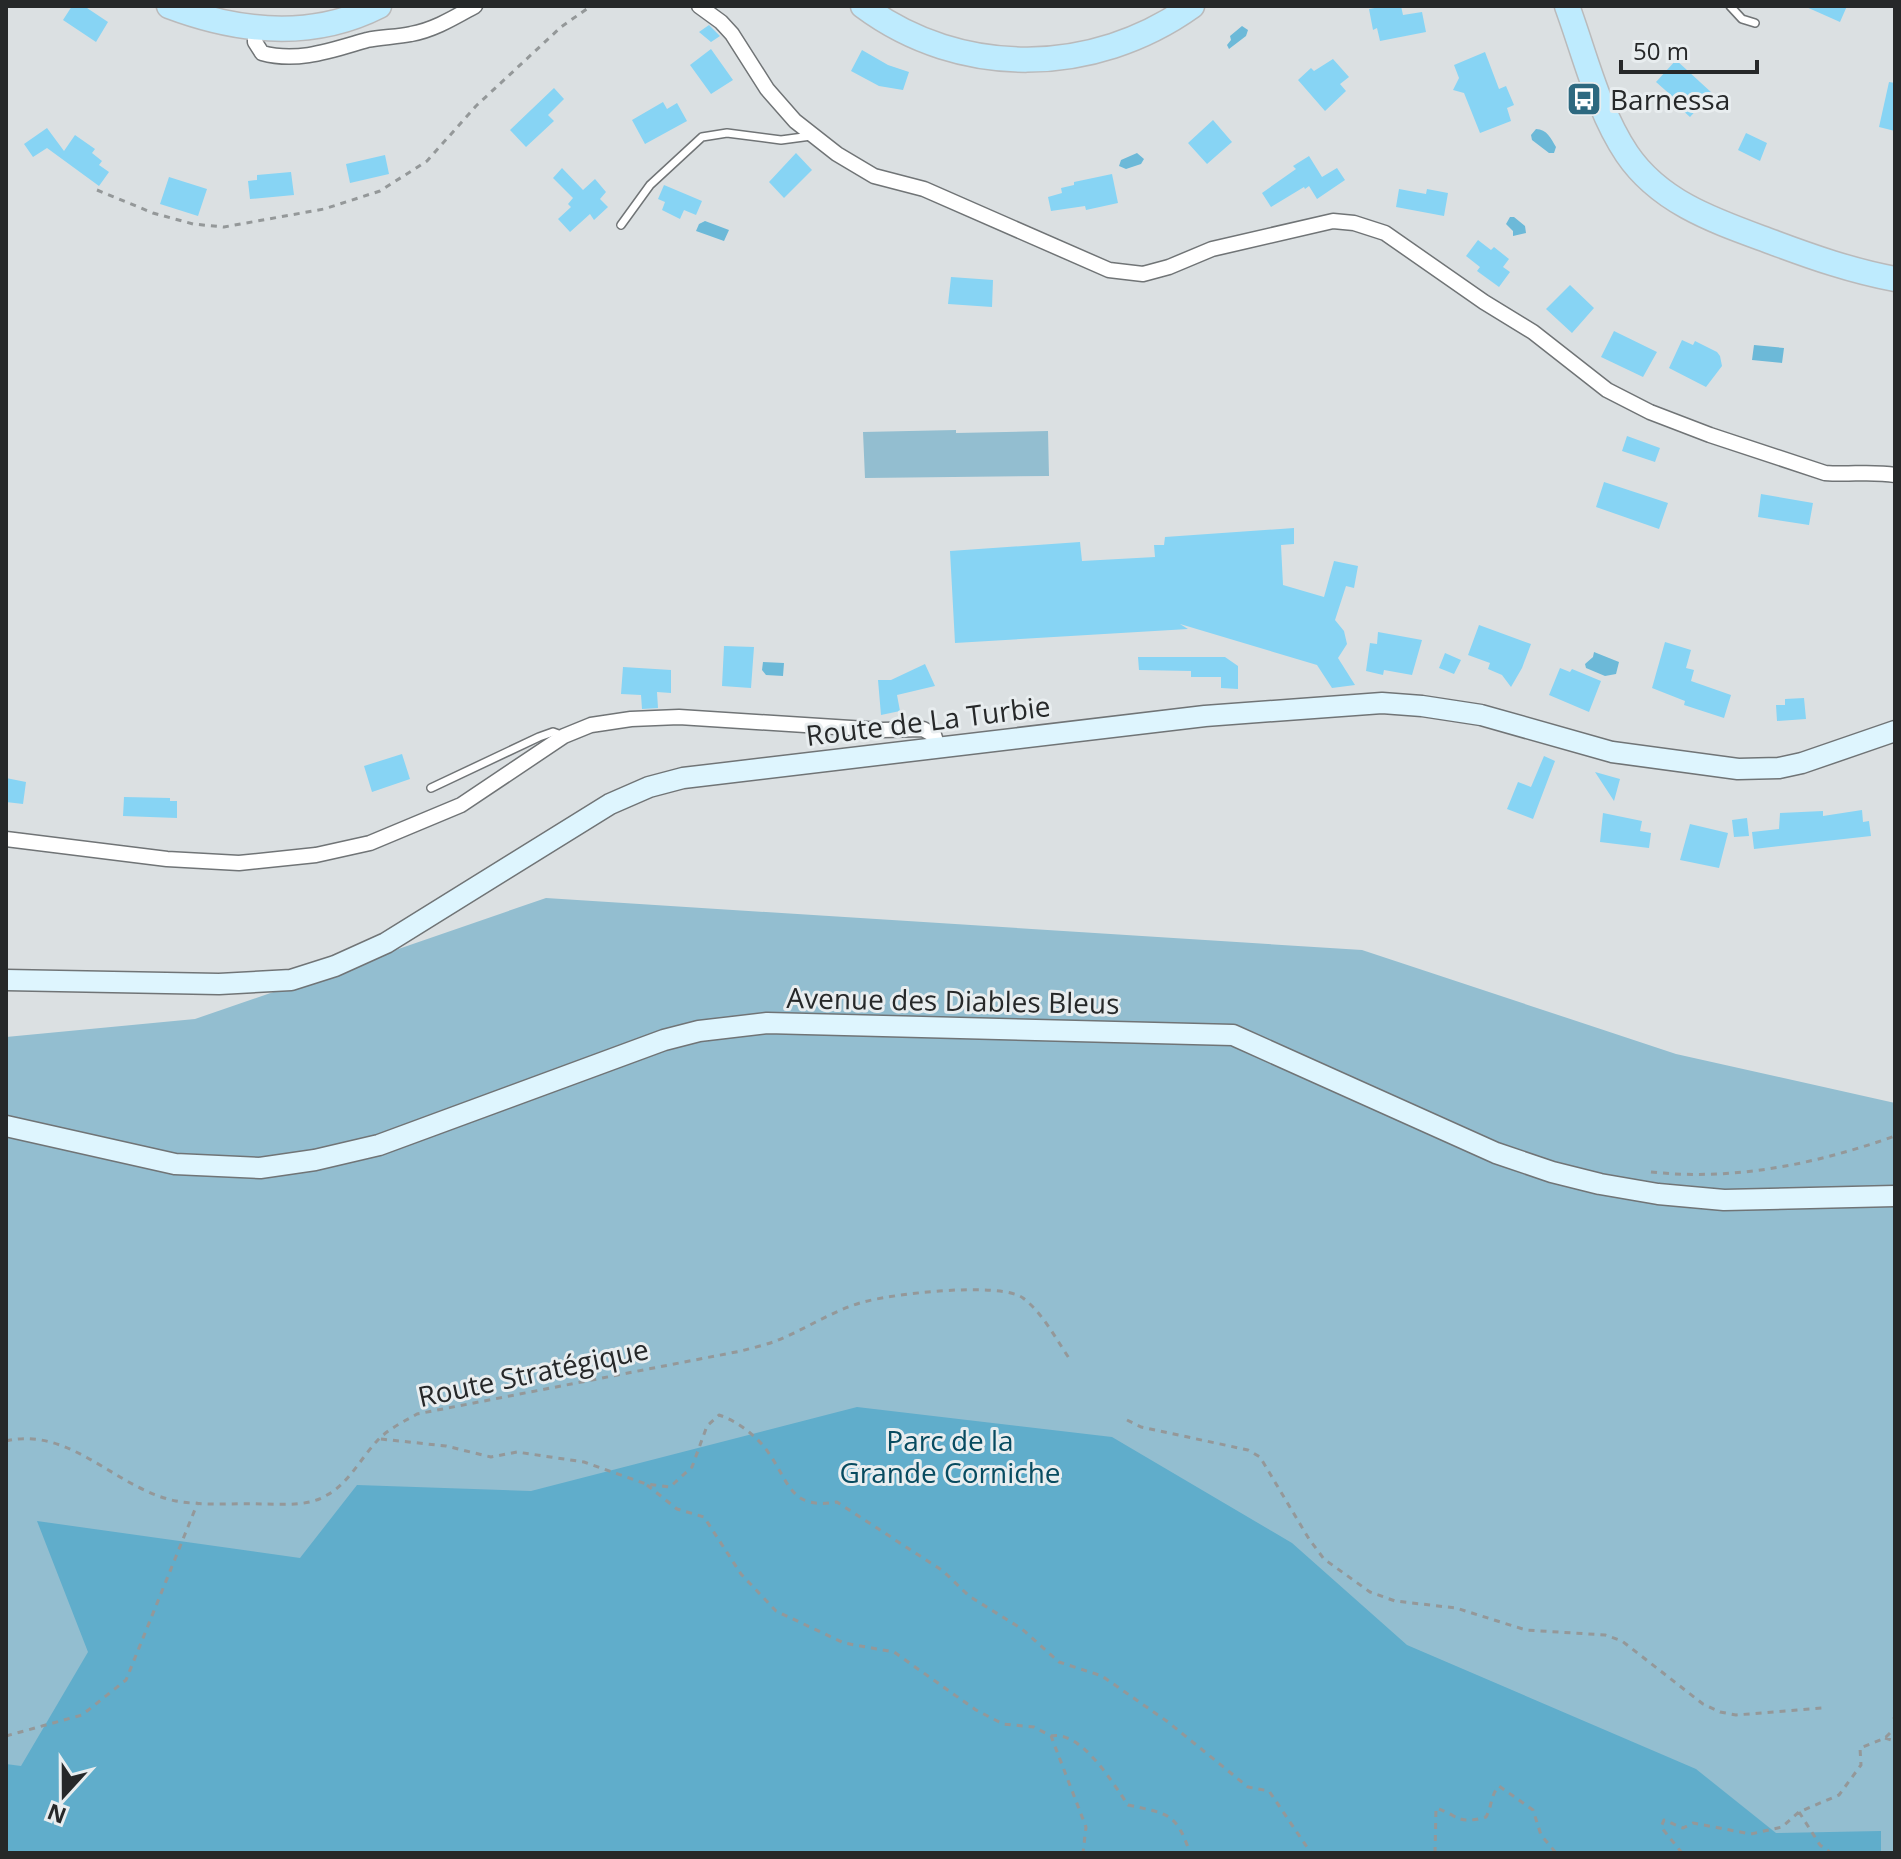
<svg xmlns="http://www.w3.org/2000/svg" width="1901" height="1859" viewBox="0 0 1901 1859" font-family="'Open Sans',sans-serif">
  <rect width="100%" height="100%" fill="#dbe0e2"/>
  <path fill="#93bed0" d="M956,430V433L1048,431L1049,476L865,478L863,432Z
    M546,898L1362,950L1676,1054L1895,1103V1853H6V1037L195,1019Z"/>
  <path fill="#60adcb" d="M857,1407L1112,1437L1292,1543L1407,1645L1696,1769L1776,1833L1881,1831V1853H6V1764L21,1766L88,1652L37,1521L300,1558L357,1485L531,1491Z"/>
  <path fill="#6cb9d8" d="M1242,26L1248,30L1246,36L1229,49L1227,45L1231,40L1230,36Z
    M1536,129C1547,129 1551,139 1556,147L1554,153H1549L1532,140L1531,135Z
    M1137,153L1144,159L1141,164L1126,169L1119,166L1121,160Z
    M1510,217H1514L1525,226L1526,233L1513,236V231L1506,224Z
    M705,221L729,230L724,241L696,231L699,224Z
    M1754,345L1784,348L1782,363L1752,360Z
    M1594,652L1619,662L1616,674L1605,676L1586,668L1585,664L1593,657Z
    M763,662L784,663L783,676L766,675L762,670Z"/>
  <path fill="#87d4f4" d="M72,6H84L108,22L96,42L63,20Z
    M1386,6H1401L1403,15L1422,12L1426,32L1380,41L1377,28L1373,30L1369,9Z
    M1804,6H1847L1840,22Z
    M709,25L720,36L711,42L699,32Z
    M711,49L733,80L711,94L690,65Z
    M862,50L888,65L909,72L903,90L879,86L851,71Z
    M1485,52L1499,89L1506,86L1514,105L1507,108L1511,121L1480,133L1464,93L1453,90L1459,78L1454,65Z
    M1333,59L1349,77L1340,84L1346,91L1325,111L1298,80L1311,68L1314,71Z
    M1676,60L1712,93L1690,117L1680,108L1682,105L1656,82Z
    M1889,82L1895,83V131L1879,127Z
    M554,88L564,99L548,115L554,121L526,147L510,130Z
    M663,102L667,109L677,103L687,121L645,144L632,120Z
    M1213,120L1232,142L1207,164L1188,143Z
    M47,128L64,151L75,135L95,149L92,153L102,161L99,165L109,172L99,186L47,148L33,157L24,144Z
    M1746,133L1767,143L1760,161L1738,150Z
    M796,153L812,170L784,198L769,182Z
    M385,155L389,174L350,183L346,164Z
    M1309,156L1322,177L1337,168L1345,180L1317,199L1309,186L1305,189L1304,187L1271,207L1262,193L1296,169L1293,166Z
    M562,168L583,190L595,179L606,192L600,199L608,207L594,220L590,214L570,232L558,219L571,207L568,204L573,198L553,178Z
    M291,172L294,195L250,199L248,181L257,180V175Z
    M1112,174L1118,203L1086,210L1085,206L1051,211L1048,197L1062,193L1061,188L1074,185V182Z
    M169,177L207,189L198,216L160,204Z
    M664,185L702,201L696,215L684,210L680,219L662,210L665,202L658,199Z
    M1399,189L1426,194L1427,189L1448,193L1444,216L1396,207Z
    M1478,240L1491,250L1494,247L1509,259L1503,267L1510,272L1499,287L1477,271L1480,267L1466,256Z
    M951,277L993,280L992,307L948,304Z
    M1570,285L1594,308L1572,333L1546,309Z
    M1614,331L1657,352L1643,377L1601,357Z
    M1682,340L1693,345L1695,341L1717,352L1720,356L1722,366L1706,387L1669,368Z
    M1627,436L1660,448L1655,462L1622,451Z
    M1604,482L1668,503L1659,529L1596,507Z
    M1761,494L1813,503L1809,525L1758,517Z
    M1294,528V544L1281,545L1283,585L1324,597L1334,561L1358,566L1354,588L1346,586L1335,620L1344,631L1347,644L1338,658L1355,685L1332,688L1317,665L1180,624L1188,629L955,643L950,551L1080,542L1082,561L1155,557L1154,545H1164L1165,537Z
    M1479,625L1531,644L1522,668L1511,687L1502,675L1488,669L1490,663L1468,655Z
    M1378,632L1422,640L1412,675L1384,670L1383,675L1366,671L1370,643L1377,644Z
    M1665,642L1691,650L1686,668L1694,670L1691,681L1731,695L1724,718L1684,705L1685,701L1652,688Z
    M724,646L754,647L751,688L722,686Z
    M1445,653L1461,660L1454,674L1439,668Z
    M1138,657H1225L1238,666V689L1221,688V677H1191V671L1139,670Z
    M925,664L935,686L897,695L900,711L881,715L878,680H891Z
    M623,667L671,670V693L657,692L658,708L642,709L641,695L621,694Z
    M1560,668L1570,672L1572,669L1601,681L1589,712L1549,695Z
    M1804,698L1806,719L1777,721L1776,705H1785V699Z
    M402,754L410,779L372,792L364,766Z
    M1544,756L1555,761L1533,819L1507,809L1518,782L1531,787Z
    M1595,772L1620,779L1614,801Z
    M6,778L26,782L23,804L6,802Z
    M124,797L170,798V801H177V818L123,816Z
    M1862,810L1863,822L1869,821L1871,836L1754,849L1752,832L1779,829L1780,813L1823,811V816Z
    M1603,813L1642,821L1640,831L1651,833L1649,848L1600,842Z
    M1747,818L1749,836L1734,837L1732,820Z
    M1690,824L1728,833L1719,868L1680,860Z"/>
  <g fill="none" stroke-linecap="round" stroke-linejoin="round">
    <g stroke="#707476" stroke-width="10">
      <path id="lane" d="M1730,6L1742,19L1755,23
        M621,225L650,185L702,137L727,133L781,140L811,136
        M431,788L539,737L553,732L564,736"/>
    </g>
    <g stroke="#707476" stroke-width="17">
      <path id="street" d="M699,6L721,22L732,34L767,89L795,121L837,154L874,176L924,189L1109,270L1143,274L1169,267L1212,249L1333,221L1354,223L1385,233L1484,302L1533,332L1607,390L1650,412L1710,435L1825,473C1849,475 1872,471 1895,475
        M255,29V42L262,53C298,63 332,50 367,40C381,37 397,37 411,34C434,30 455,17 475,6
        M6,839L167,859L239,863L316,855L370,843L461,805L564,736L591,725L631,719L679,717L882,730L923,729L934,735L938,747"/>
    </g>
    <g stroke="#707476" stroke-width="23">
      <path id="secondary" d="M6,980L219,984L291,980L335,966L386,943L610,804L649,787L683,778L1205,716L1382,703L1422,706L1481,715L1612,752L1738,769L1779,768L1802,763L1895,731
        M6,1126L175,1164L260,1168L315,1160L379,1145L664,1040L699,1031L767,1023L1233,1035L1496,1153L1552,1172L1600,1184L1658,1194L1724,1200L1895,1196"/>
    </g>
    <g stroke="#bababb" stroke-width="27">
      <path id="primary" d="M169,6C238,32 312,40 379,6
        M863,6C961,79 1094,76 1192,6
        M1567,6C1585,55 1598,111 1627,154C1661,204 1718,222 1772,242C1812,257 1852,271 1895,279"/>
    </g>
    <path stroke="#949899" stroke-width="3" stroke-dasharray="6 6" stroke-linecap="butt" d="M97,190L153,213L193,224L224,227L324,209L380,191L427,161L476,106L561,27L591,6
      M1651,1172C1735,1181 1816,1164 1895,1136
      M1127,1420L1141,1427L1248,1450L1260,1457L1309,1539L1324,1559L1370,1592L1395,1601L1456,1608L1526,1630L1605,1635L1622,1641L1703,1704L1720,1712L1736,1715L1822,1708
      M381,1439L446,1446L491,1457L517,1452L584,1462L646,1484L670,1487L692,1467L707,1426L719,1415C737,1421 757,1436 768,1452C790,1483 790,1510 837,1502L943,1571L969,1596L1022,1629L1059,1662L1102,1676L1168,1722L1248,1787L1269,1791L1311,1853
      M6,1441C71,1426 116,1489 176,1501C203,1506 234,1503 261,1504C283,1504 308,1507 327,1495C348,1484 361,1458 377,1441C388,1429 403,1422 417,1414L741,1351C752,1348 765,1345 776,1341C804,1330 830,1312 860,1303C888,1294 1000,1281 1023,1298C1043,1313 1057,1341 1071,1361
      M647,1485L677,1509L704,1517L741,1574L776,1611L844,1643L894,1652L976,1710L1003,1724L1034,1727L1051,1736L1086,1827L1083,1853
      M1893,1719L1895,1718
      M6,1736L82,1715L126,1680L198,1502
      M1051,1736C1081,1730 1113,1783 1128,1805C1168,1814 1176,1812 1190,1853
      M1885,1738L1895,1741
      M1799,1812L1820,1845L1831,1853
      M1435,1853L1436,1808C1460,1816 1457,1825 1486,1817C1492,1806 1491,1794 1499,1786L1533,1810L1541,1835L1556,1853
      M1682,1853L1661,1827L1664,1820L1683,1828L1693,1823L1751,1834L1782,1827L1799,1812L1839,1795L1861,1765L1860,1748L1885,1738L1895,1728"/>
    <use href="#lane" stroke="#fff" stroke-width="7"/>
    <use href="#street" stroke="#fff" stroke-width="14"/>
    <use href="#secondary" stroke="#def5fe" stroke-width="20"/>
    <use href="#primary" stroke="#beebfe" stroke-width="24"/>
  </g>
  <defs>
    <g id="bus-square" transform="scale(1.8)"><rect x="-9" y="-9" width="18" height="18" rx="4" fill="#2d6980" stroke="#e8edef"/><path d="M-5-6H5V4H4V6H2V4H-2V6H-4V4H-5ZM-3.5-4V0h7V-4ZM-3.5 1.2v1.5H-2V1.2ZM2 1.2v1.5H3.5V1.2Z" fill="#fff"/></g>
  </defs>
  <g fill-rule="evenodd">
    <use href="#bus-square" x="1584" y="99"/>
  </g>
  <g text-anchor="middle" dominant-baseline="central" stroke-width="6" stroke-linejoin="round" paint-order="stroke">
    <g font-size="28" fill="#262829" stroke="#e8edef" text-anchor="start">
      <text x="1610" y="99">Barnessa</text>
    </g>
    <g font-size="28" fill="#262829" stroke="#e8edef">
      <text transform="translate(928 720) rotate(-7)">Route de La Turbie</text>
      <text transform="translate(953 1000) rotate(1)">Avenue des Diables Bleus</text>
      <text transform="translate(533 1372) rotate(-12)">Route Stratégique</text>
    </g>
    <g font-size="28" fill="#074b60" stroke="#e8edef">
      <text x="950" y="1440">Parc de la<tspan x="950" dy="32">Grande Corniche</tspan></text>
    </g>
  </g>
  <rect width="1901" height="1859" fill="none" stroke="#262829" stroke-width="16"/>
  <g transform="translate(64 1795) rotate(201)" stroke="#e8edef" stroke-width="6" paint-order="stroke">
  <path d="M0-6L14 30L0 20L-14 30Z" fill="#262829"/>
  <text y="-12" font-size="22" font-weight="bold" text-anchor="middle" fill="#262829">N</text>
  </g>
  <path d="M1621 60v12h136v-12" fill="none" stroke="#262829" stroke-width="4"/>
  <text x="1633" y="60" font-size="24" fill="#262829" stroke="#e8edef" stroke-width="6" paint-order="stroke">50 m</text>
</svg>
